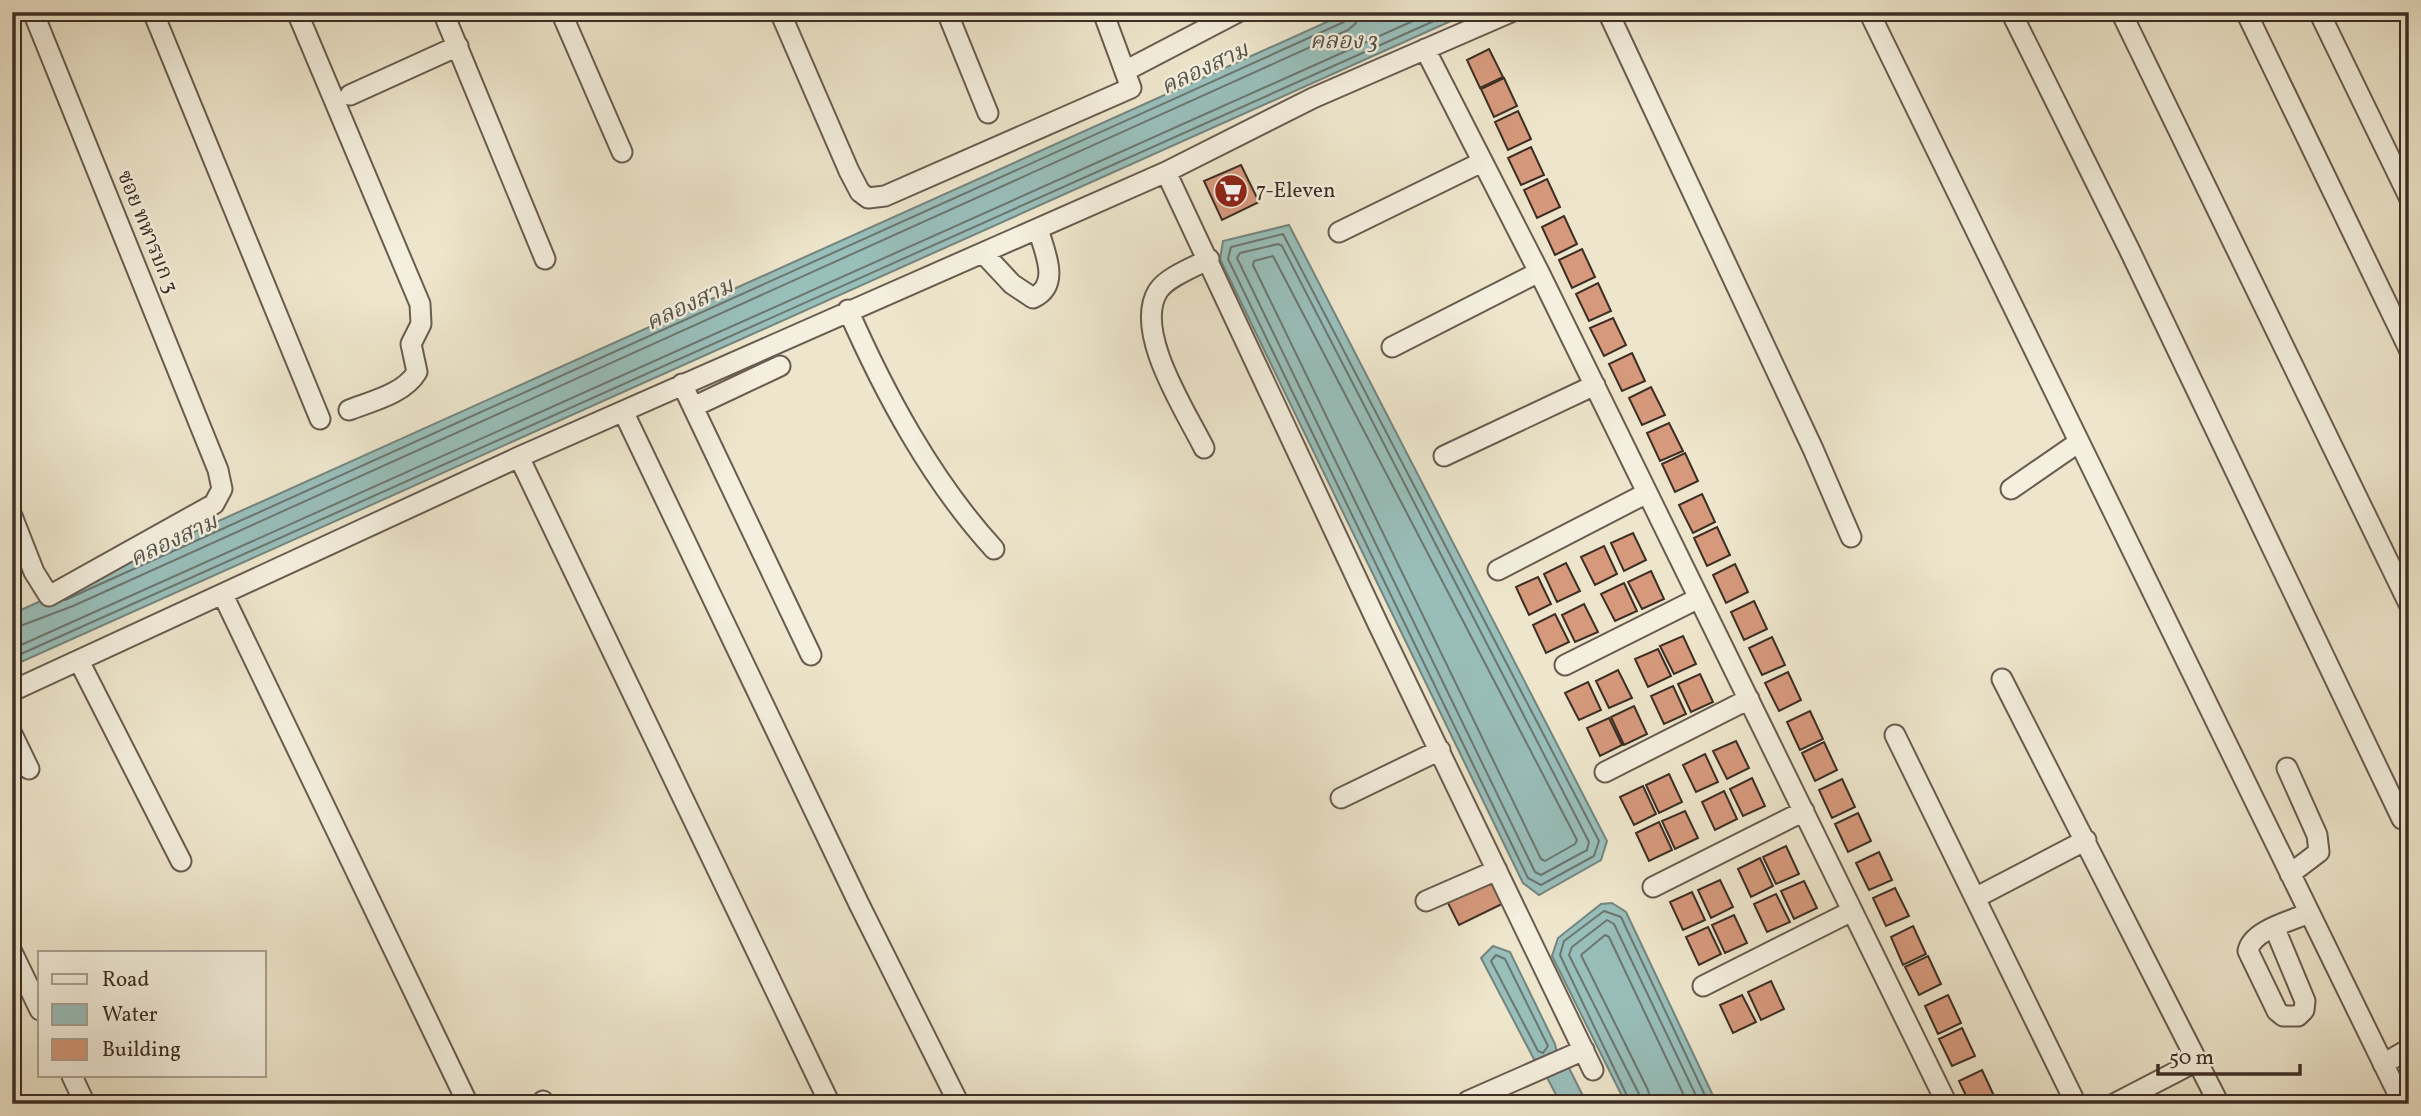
<svg xmlns="http://www.w3.org/2000/svg" width="2421" height="1116" viewBox="0 0 2421 1116" font-family="Vollkorn,'Noto Serif Thai',serif">
  <rect width="100%" height="100%" fill="#eee6cc"/>
  <filter id="stains"><feTurbulence type="fractalNoise" baseFrequency=".00286" numOctaves="4"/><feColorMatrix values="0 0 0 0 .2 0 0 0 0 .09 0 0 0 0 .02 0 0 0 .5 -.17"/></filter>
  <radialGradient id="worn" r=".72"><stop offset=".6" stop-color="#630" stop-opacity="0"/><stop offset="1" stop-color="#630" stop-opacity=".3"/></radialGradient>
  <path fill="#99bfbb" stroke="#74857f" stroke-width="2" d="M1349,12H1471L12,666V614Z
    M1289,225L1607,841L1601,860L1539,895L1523,883L1220,259L1223,241Z
    M1612,903L1626,912L1717,1104H1626L1552,956L1558,938L1601,904Z
    M1493,946L1510,952L1555,1044L1557,1053L1537,1065L1481,958Z
    M1568,1066L1587,1104H1561L1544,1072Z"/>
  <g fill="none" stroke-linecap="round" stroke-linejoin="round">
    <path stroke="#6b7670" stroke-width="2" d="M1283,234L1599,841L1594,856L1541,885L1528,878L1228,259L1231,247Z
      M1278,244L1282,246L1589,842L1587,850L1541,875L1535,872L1237,258L1240,253Z
      M1273,256L1577,840L1575,844L1545,861L1541,859L1253,265L1254,261Z
      M65,600L1344,22L1349,12
      M12,629L73,606L1348,30L1356,23L1358,12
      M12,649L1433,12
      M12,658L1454,12
      M1496,955L1505,959L1548,1046L1543,1053L1538,1051L1491,961Z
      M1631,1104L1560,955L1564,941L1604,911L1621,917L1709,1104
      M1640,1104L1639,1094L1569,955L1572,947L1607,920L1614,924L1700,1104
      M1651,1104L1648,1090L1581,955L1605,935L1609,937L1688,1104"/>
  </g>
  <path fill="#d6997c" stroke="#3d2e26" stroke-width="2" d="M1489,49L1503,77L1480,88L1467,60Z
    M1504,78L1517,106L1494,117L1481,89Z
    M1518,111L1531,139L1508,150L1495,122Z
    M1531,147L1544,175L1521,185L1508,158Z
    M1241,165L1259,202L1222,220L1204,181Z
    M1547,179L1560,207L1537,218L1524,190Z
    M1564,216L1577,244L1555,255L1542,227Z
    M1582,249L1595,277L1572,288L1559,260Z
    M1598,283L1611,311L1589,321L1576,294Z
    M1613,318L1626,345L1604,356L1590,328Z
    M1632,353L1645,381L1622,391L1609,364Z
    M1651,387L1665,415L1642,425L1629,398Z
    M1669,423L1683,451L1660,461L1647,433Z
    M1685,453L1698,481L1675,492L1662,464Z
    M1702,494L1715,522L1693,533L1679,505Z
    M1717,527L1730,555L1707,566L1694,538Z
    M1633,533L1646,560L1624,571L1611,543Z
    M1604,546L1617,574L1595,585L1581,557Z
    M1566,563L1580,591L1557,602L1544,574Z
    M1735,564L1748,592L1726,603L1713,575Z
    M1651,571L1664,599L1642,609L1628,582Z
    M1538,577L1551,604L1529,615L1516,587Z
    M1624,583L1637,611L1615,621L1601,594Z
    M1754,601L1767,629L1744,640L1731,612Z
    M1584,604L1598,632L1575,642L1562,615Z
    M1555,614L1569,642L1546,653L1533,625Z
    M1683,636L1696,664L1674,674L1660,646Z
    M1772,637L1785,665L1762,675L1749,648Z
    M1658,649L1671,676L1648,687L1635,659Z
    M1618,670L1632,698L1609,708L1596,681Z
    M1788,672L1801,700L1779,711L1765,683Z
    M1700,674L1713,702L1691,712L1678,684Z
    M1588,682L1601,710L1579,720L1565,693Z
    M1673,686L1686,714L1664,724L1651,696Z
    M1634,706L1647,734L1624,745L1611,717Z
    M1810,711L1823,739L1800,750L1787,722Z
    M1609,718L1622,745L1600,756L1587,728Z
    M1736,741L1749,768L1727,779L1713,751Z
    M1824,742L1837,770L1815,781L1802,753Z
    M1705,754L1718,782L1696,792L1683,765Z
    M1669,774L1682,802L1659,813L1646,785Z
    M1752,778L1765,806L1743,816L1730,789Z
    M1842,779L1855,807L1832,818L1819,790Z
    M1643,786L1656,814L1634,825L1620,797Z
    M1724,791L1737,819L1715,830L1702,802Z
    M1685,811L1698,838L1675,849L1662,821Z
    M1858,813L1871,841L1848,852L1835,824Z
    M1659,822L1672,850L1649,861L1636,833Z
    M1786,846L1799,874L1776,884L1763,857Z
    M1879,852L1892,880L1869,890L1856,863Z
    M1760,858L1773,886L1751,897L1738,869Z
    M1489,878L1502,904L1459,925L1446,899Z
    M1720,880L1733,907L1711,918L1698,890Z
    M1804,881L1817,908L1794,919L1781,891Z
    M1895,888L1909,916L1886,926L1873,898Z
    M1692,892L1705,920L1683,930L1670,902Z
    M1776,894L1790,922L1767,932L1754,904Z
    M1734,915L1747,943L1725,953L1712,925Z
    M1913,926L1926,954L1903,965L1891,937Z
    M1708,927L1721,954L1699,965L1686,937Z
    M1928,956L1941,984L1919,995L1905,967Z
    M1771,981L1784,1009L1761,1020L1748,992Z
    M1742,995L1756,1022L1733,1033L1720,1005Z
    M1948,995L1961,1023L1938,1034L1925,1006Z
    M1962,1028L1975,1056L1952,1066L1939,1039Z
    M1982,1070L1995,1098L1983,1104H1970L1959,1081Z"/>
  <g fill="none" stroke-linecap="round" stroke-linejoin="round">
    <g stroke="#695c50" stroke-width="23">
      <path id="minor" d="M153,12L320,419
        M297,12L420,304L421,324L411,344L417,372C404,394 372,401 349,410
        M443,12L545,259
        M561,12L622,152
        M780,12L849,171L860,192L868,198L885,196L1131,88L1103,12
        M947,12L988,113
        M1608,12L1813,449L1851,537
        M1869,12L2403,1104
        M2011,12L2129,249L2402,819
        M2121,12L2409,604
        M2246,12L2409,349
        M2319,12L2409,197
        M1425,49L1539,272L1947,1104
        M1125,71L1238,12
        M350,95L458,46
        M1166,172L1378,624L1593,1070
        M1339,232L1482,162
        M983,253L1012,284L1033,298C1061,285 1045,253 1038,229
        M848,310C885,394 931,480 994,549
        M1392,347L1539,272
        M682,384L811,655
        M693,407L780,366
        M623,411L859,904L959,1104
        M1204,448C1185,410 1133,331 1158,291C1167,277 1194,267 1209,259
        M1444,456L1595,385
        M519,457L830,1104
        M2011,489L2079,442
        M12,516L34,572L49,596L214,504L222,489L218,470L33,12
        M1498,570L1647,493
        M223,595L468,1104
        M79,661L181,861
        M1565,665L1699,598
        M2002,679L2219,1104
        M12,691L519,457L1166,172L1313,98L1511,12
        M12,734L29,769
        M1895,735L2076,1104
        M2287,768L2317,835L2319,852L2290,874
        M1605,772L1749,699
        M1341,798L1440,750
        M1653,887L1804,811
        M1975,898L2086,840
        M1426,901L1497,870
        M2275,929L2305,1001L2304,1010L2298,1016H2283L2277,1011L2248,951C2252,930 2291,921 2309,913
        M12,952L40,1010
        M1703,986L1852,911
        M2383,1064L2409,1049
        M72,1076L85,1104
        M1468,1101L1584,1050
        M541,1104L543,1101
        M2114,1104L2197,1061"/>
    </g>
    <use href="#minor" stroke="#f4efde" stroke-width="19"/>
  </g>
  <defs>
    <g id="supermarket-disc" transform="scale(1.75)"><circle r="9.5" fill="#8f2418" stroke="#f4efde"/><path d="M-6-5.5h2.5l.6 2H6L4.5 2H-2.5L-4.4-4H-6ZM-1.5 3.2a1.3 1.3 0 1 0 .1 0ZM3 3.2a1.3 1.3 0 1 0 .1 0Z" fill="#fff"/></g>
  </defs>
  <g fill-rule="evenodd">
    <use href="#supermarket-disc" x="1231" y="191"/>
  </g>
  <g text-anchor="middle" dominant-baseline="central" stroke-width="5" stroke-linejoin="round" paint-order="stroke">
    <g font-size="21" fill="#3d2e26" stroke="#f4efde" text-anchor="start">
      <text x="1256" y="191">7-Eleven</text>
    </g>
    <g font-size="21" fill="#3d2e26" stroke="#f4efde">
      <text transform="translate(147 232) rotate(68)">ซอย ทหารบก 3</text>
    </g>
    <g font-size="23" font-style="italic" fill="#54524b" stroke="#f4efde">
      <text x="1344" y="42">คลอง 3</text>
      <text transform="translate(1205 69) rotate(-25)">คลองสาม</text>
      <text transform="translate(690 305) rotate(-25)">คลองสาม</text>
      <text transform="translate(174 541) rotate(-25)">คลองสาม</text>
    </g>
  </g>
  <rect width="2421" height="1116" fill="none" stroke="#eee6cc" stroke-width="42"/>
  <rect x="14" y="14" width="2393" height="1088" fill="none" stroke="#3d2e26" stroke-width="3.5"/>
  <rect x="21" y="21" width="2379" height="1074" fill="none" stroke="#3d2e26" stroke-width="2"/>
  <rect x="38" y="951" width="228" height="126" fill="#f4efde" stroke="#aba294" stroke-width="2"/>
  <rect x="52" y="974" width="35" height="10" fill="#f4efde" stroke="#aba294" stroke-width="2"/>
  <text x="102" y="986" font-size="21" fill="#3d2e26">Road</text>
  <rect x="52" y="1004" width="35" height="21" fill="#99bfbb" stroke="#aba294" stroke-width="2"/>
  <text x="102" y="1021" font-size="21" fill="#3d2e26">Water</text>
  <rect x="52" y="1039" width="35" height="21" fill="#d6997c" stroke="#aba294" stroke-width="2"/>
  <text x="102" y="1056" font-size="21" fill="#3d2e26">Building</text>
  <path d="M2158 1064v10h142v-10" fill="none" stroke="#3d2e26" stroke-width="3.5"/>
  <text x="2169" y="1064" font-size="21" fill="#3d2e26" stroke="#f4efde" stroke-width="5" paint-order="stroke">50 m</text>
  <rect width="100%" height="100%" filter="url(#stains)"/>
  <rect width="100%" height="100%" fill="url(#worn)"/>
</svg>
